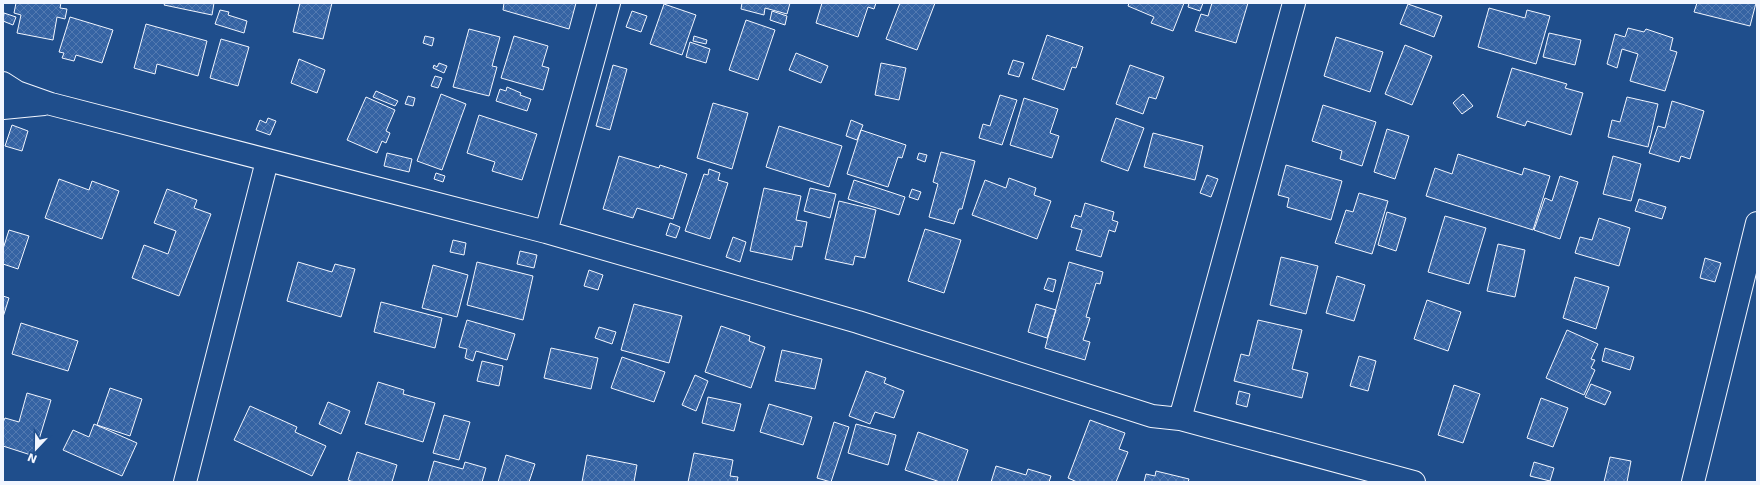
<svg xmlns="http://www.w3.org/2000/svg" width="1760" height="485" viewBox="0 0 1760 485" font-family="'DejaVu Sans',sans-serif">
  <defs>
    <pattern id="building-cross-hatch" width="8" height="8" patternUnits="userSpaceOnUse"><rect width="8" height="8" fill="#3563a3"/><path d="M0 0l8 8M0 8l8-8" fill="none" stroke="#537ab1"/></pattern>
  </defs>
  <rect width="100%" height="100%" fill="#1f4e8c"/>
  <path fill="url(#building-cross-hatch)" stroke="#f2f6ff" d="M16,3H61L60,8L67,9L65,19L57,17L53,40L17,33L21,15L14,13Z
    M165,3H214L212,15L164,5Z
    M300,3H332L323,39L293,32Z
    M504,3H576L569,29L503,10Z
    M742,3H790L787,14L765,8L764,15L741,9Z
    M822,3H876L874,9L868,7L858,37L816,23Z
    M900,3H935L917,50L886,39Z
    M1129,3H1184L1173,31L1151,23L1154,17L1128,6Z
    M1189,3H1203L1200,11L1188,7Z
    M1212,3H1248L1236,43L1195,31L1201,14L1208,16Z
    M1697,3H1756L1750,26L1694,12Z
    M664,4L696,15L682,55L650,44Z
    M1408,4L1442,16L1434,37L1400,24Z
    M1489,8L1525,18L1527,10L1550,16L1536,64L1478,47Z
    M220,10L229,12L228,15L247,21L244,33L215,24Z
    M632,11L647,16L641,32L626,27Z
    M772,11L787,16L785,25L770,20Z
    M4,13L16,17L13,25L3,21Z
    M70,17L113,30L102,63L76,55L74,61L62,58L64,53L59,52Z
    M746,20L775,30L758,80L729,70Z
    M146,24L207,41L198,76L157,64L155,74L134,68Z
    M1628,28L1644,32L1646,29L1673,38L1670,50L1677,52L1665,91L1630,81L1638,54L1622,49L1617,68L1607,64L1615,34L1625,37Z
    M469,29L500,37L492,66L497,67L489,96L453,87Z
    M1549,33L1581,40L1575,65L1543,57Z
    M1047,35L1083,47L1076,68L1072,67L1064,90L1032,79Z
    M425,36L434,38L432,46L423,43Z
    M514,36L548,46L542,66L549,68L543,90L501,78Z
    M694,36L707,40L706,44L693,41Z
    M1336,37L1383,52L1370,92L1324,76Z
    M221,39L249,47L238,86L210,78Z
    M690,42L710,49L706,63L686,57Z
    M1405,45L1432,56L1412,105L1385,94Z
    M796,53L828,66L821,83L789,70Z
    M299,59L325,70L317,93L291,83Z
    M1013,60L1024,63L1019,77L1008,74Z
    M439,63L447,66L444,73L433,68L434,65L437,67Z
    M881,63L906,68L899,100L875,95Z
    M613,65L627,69L610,130L596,126Z
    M1130,65L1164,77L1156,99L1149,97L1143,114L1116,104Z
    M1512,68L1567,84L1565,88L1583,93L1571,135L1527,121L1525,126L1497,117Z
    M435,76L442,78L438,88L431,86Z
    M507,87L521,93L520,95L531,99L527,111L496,101L500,89L506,91Z
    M376,91L398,101L395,106L373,97Z
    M441,94L466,104L442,170L417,161Z
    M1463,94L1473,106L1462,114L1453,103Z
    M1000,95L1017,100L1002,145L979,138L983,124L990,126Z
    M408,96L415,98L413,106L405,104Z
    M366,97L395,110L386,131L390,133L386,143L382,141L377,153L347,140Z
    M1627,97L1658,104L1648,147L1608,137L1612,120L1620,122Z
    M1024,98L1058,109L1050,133L1059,136L1052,158L1010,145Z
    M1672,101L1704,111L1690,159L1681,156L1679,162L1649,153L1658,126L1665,128Z
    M713,103L748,113L732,169L697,158Z
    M1323,105L1376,122L1362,166L1340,159L1342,151L1312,141Z
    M479,115L537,134L522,180L492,171L495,162L467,153Z
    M268,118L276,121L270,135L256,130L260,120L266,123Z
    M1116,118L1144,128L1128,171L1101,161Z
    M851,120L863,125L857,140L846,136Z
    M12,125L28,131L22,151L5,146Z
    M779,126L842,146L829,187L766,167Z
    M1387,129L1409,136L1395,179L1374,172Z
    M861,130L906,145L902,158L898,157L888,187L847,174Z
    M1153,133L1203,146L1195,180L1144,167Z
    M941,152L975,161L962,209H959L954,224L929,217L938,184L933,182Z
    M387,153L412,159L409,172L384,166Z
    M919,153L927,155L925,162L917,159Z
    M1458,154L1522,175L1524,168L1550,176L1533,230L1426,196L1435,168L1452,174Z
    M619,156L659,168L660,165L687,174L673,219L637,208L633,218L603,209Z
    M1613,156L1641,164L1631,201L1603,194Z
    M1286,165L1342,181L1331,220L1287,207L1289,198L1278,195Z
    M709,169L720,173L718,180L728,183L710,239L685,231L704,174L708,175Z
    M436,173L445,176L443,182L434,179Z
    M1207,175L1218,179L1211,197L1200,193Z
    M1560,176L1578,182L1560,239L1534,230L1545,198L1552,201Z
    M1009,178L1036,188L1034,195L1051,201L1037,239L972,215L985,180L1006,188Z
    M59,179L89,190L92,181L119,191L102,239L45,218Z
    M854,180L905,197L899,215L848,199Z
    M764,188L801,196L796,220L807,222L802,247L795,246L792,260L750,251Z
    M810,188L836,194L830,218L804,211Z
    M167,189L197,200L194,208L211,214L179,296L132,278L144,245L168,254L176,231L154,223Z
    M912,189L921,192L918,200L909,197Z
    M1359,193L1388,201L1372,254L1335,243L1346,210L1353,212Z
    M1639,199L1666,207L1662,219L1635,211Z
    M839,201L876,210L865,258L855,256L853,265L825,259Z
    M1085,203L1114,212L1112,220L1118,222L1115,232L1109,230L1101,257L1076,250L1082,230L1071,227L1075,215L1081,217Z
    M1387,212L1406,218L1396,251L1378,245Z
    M1445,216L1486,228L1469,284L1428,272Z
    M1599,218L1630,228L1619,266L1575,253L1580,237L1592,240Z
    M670,223L680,227L676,238L666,235Z
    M925,229L961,240L944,293L908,281Z
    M9,230L29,236L18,269L3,264V249Z
    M733,237L746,242L740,262L726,257Z
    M453,240L466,243L464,255L450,252Z
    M1498,244L1525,250L1515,297L1487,291Z
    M520,251L537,255L534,268L517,264Z
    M1281,257L1318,266L1306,314L1270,305Z
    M1705,258L1721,263L1715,282L1700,278Z
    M298,262L332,272L335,264L355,269L341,317L287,301Z
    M477,262L533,276L523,320L467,305Z
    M1069,262L1103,272L1100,284L1096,283L1086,317L1090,318L1083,340L1090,342L1085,360L1045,348Z
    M433,265L468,275L457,317L422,308Z
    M589,270L603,275L598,290L584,286Z
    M1337,276L1365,285L1354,321L1326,313Z
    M1575,277L1609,287L1596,329L1563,318Z
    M1048,278L1056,280L1053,292L1044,289Z
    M3,296L9,298L3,317Z
    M1427,300L1461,312L1448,351L1414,339Z
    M381,302L442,318L435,348L374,332Z
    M634,304L682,316L669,363L621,350Z
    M1036,304L1056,310L1047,338L1028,332Z
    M467,320L515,334L507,360L476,351L473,361L465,358L467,349L459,347Z
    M1258,320L1302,330L1292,369L1308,373L1302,398L1234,381L1241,354L1249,356Z
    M21,323L78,341L68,371L12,354Z
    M721,326L750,336L749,341L765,347L751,388L705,372Z
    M599,327L616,332L612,344L595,338Z
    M1567,330L1598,344L1591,359L1595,360L1591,368L1595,370L1584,395L1546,378Z
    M551,348L598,358L591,389L544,378Z
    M1605,348L1634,357L1630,370L1602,361Z
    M782,350L822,359L815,389L775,381Z
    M1359,356L1376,361L1368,391L1350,386Z
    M622,357L665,372L654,402L611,388Z
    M482,361L503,366L499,386L477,381Z
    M866,371L886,378L884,383L904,391L894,418L875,412L870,424L849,416Z
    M695,375L708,381L696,411L682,405Z
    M378,382L404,390L403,394L435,403L423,442L365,424Z
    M1591,384L1611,392L1605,405L1585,397Z
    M1454,385L1480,394L1463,443L1438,435Z
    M110,388L142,399L130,436L97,425Z
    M1239,391L1250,394L1247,407L1236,404Z
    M27,393L51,400L34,456L3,446V422L5,418L19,422Z
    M708,397L741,404L734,431L702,423Z
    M1541,398L1568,408L1553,447L1527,438Z
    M328,402L350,411L341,434L319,424Z
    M769,404L812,417L803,445L760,432Z
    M250,406L297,427L295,432L326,446L312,476L234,440Z
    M444,415L470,422L459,460L433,453Z
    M1090,420L1125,433L1119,449L1128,452L1116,482H1077L1068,478Z
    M834,422L849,427L831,482L817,478Z
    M94,424L137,443L122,476L63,450L73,430L89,437Z
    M856,424L896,435L888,465L848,453Z
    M918,432L968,450L957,482H940L905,470Z
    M357,452L397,465L392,482H353L348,480Z
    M694,453L733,460L730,476L738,477L737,482H688Z
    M506,455L535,464L529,482H498Z
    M587,455L637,465L634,482H582Z
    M1610,457L1631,461L1627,482H1604Z
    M434,461L463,469L465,462L486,468L482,482H428Z
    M1534,462L1554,468L1550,481L1530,476Z
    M996,466L1026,475L1028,469L1051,476L1049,482H991Z
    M1156,471L1189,479L1188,482H1144L1146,474L1155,476Z"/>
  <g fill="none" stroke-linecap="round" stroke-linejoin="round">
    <g stroke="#f2f6ff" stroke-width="24">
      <path id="street" d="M3,83L17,92L51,104L546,232L858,322L1152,416L1180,419L1414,482
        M3,108L44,104
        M546,232L609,3
        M1180,419L1294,3
        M185,482L267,161
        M1693,482L1757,223"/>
    </g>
    <use href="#street" stroke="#1f4e8c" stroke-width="22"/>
  </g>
  <rect width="1760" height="485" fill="none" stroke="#f2f6ff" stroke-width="8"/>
  <g transform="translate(36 449) rotate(202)" stroke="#1f4e8c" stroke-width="3" paint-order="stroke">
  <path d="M0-3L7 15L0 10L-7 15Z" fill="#f2f6ff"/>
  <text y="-6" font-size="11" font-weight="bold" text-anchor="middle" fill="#f2f6ff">N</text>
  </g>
</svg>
